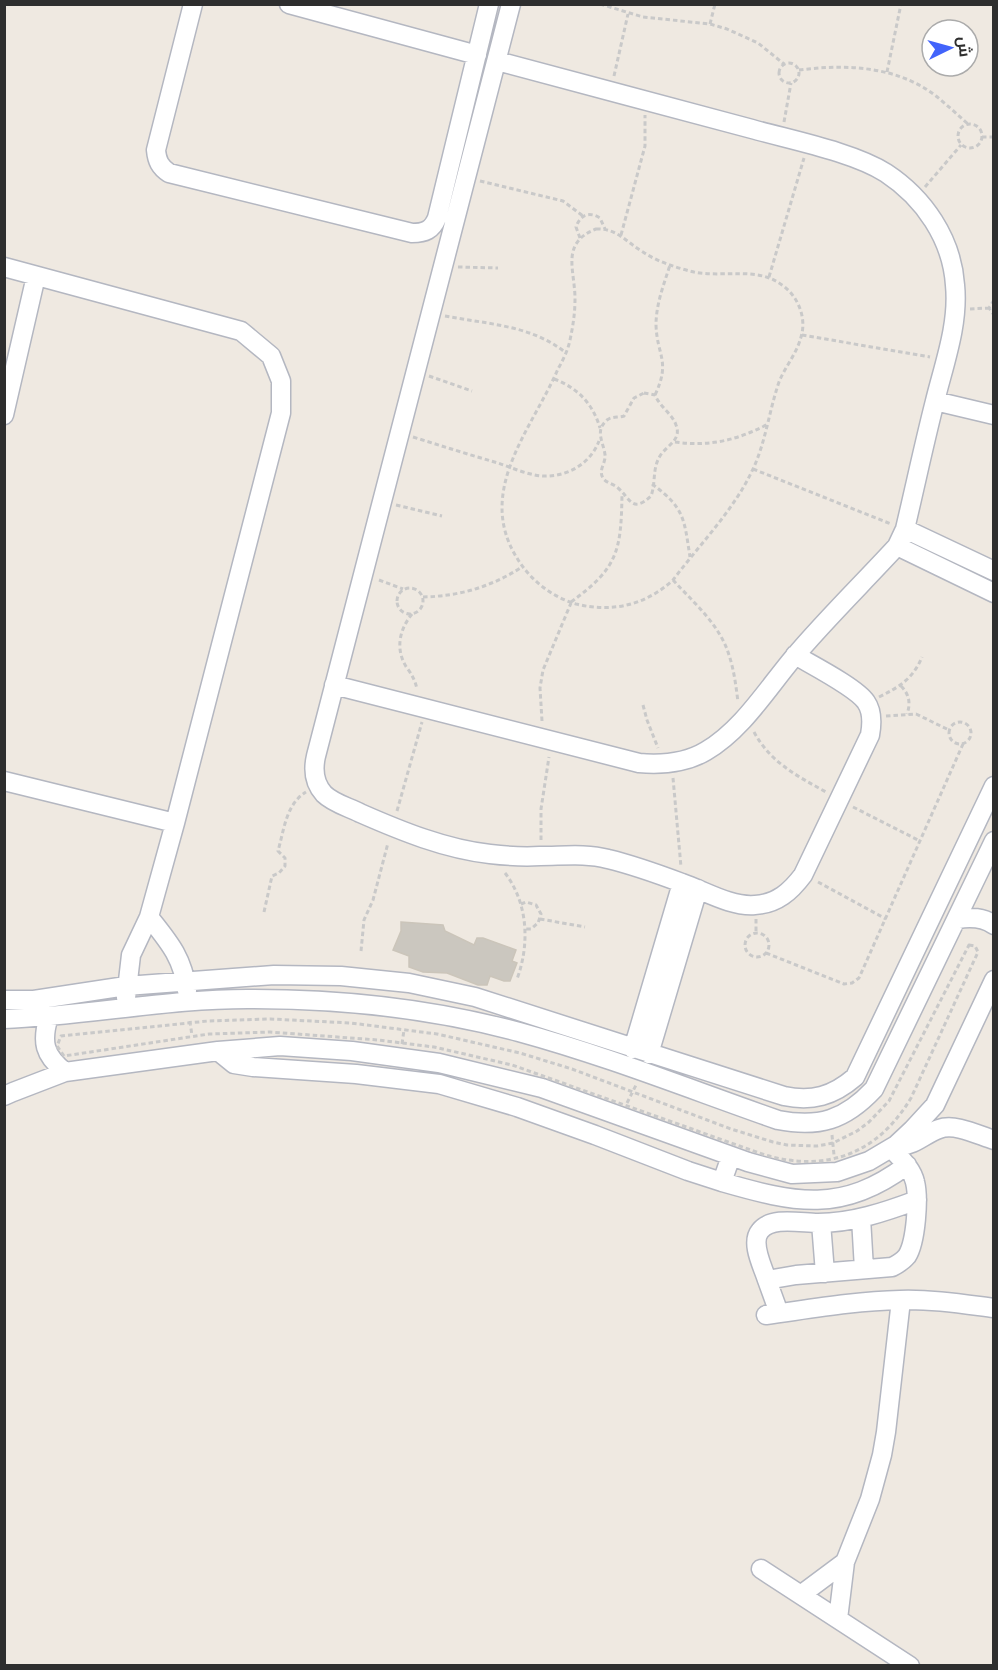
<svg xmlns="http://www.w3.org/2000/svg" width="998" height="1670" viewBox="0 0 998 1670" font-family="'Titillium Web',Cairo,sans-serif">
  <rect width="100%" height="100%" fill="#efe9e1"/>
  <path fill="#cbc7bf" stroke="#cbc5ba" stroke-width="1.5" d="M401,922L443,925L445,931L474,945L477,938H483L516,950L512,961L517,963L510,981H504L490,976L487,985H478L447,973L423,972L409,967V956L393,950L401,931Z"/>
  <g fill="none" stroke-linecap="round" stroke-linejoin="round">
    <g stroke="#b4b7c1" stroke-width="21">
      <path id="street" d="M193,4L156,150C157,161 160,167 169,173L412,233C425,233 432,230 437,218L489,4
        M289,4L477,55
        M511,4L316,756C313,769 314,783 324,794C333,803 348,807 360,813C401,831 445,849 490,854C507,856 524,857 540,856C563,856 586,853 608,859C633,865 658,874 682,883C705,891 731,907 755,905C777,904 791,891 803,875L870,735C872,724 873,712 866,702C857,688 812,665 795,655
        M4,267L241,331L271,356L281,381V413L175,823L149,917L131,955L126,998
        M935,401L994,415
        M4,415L36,276
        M905,529L994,571
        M897,546L994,593
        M334,685L639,763C662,765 686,763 706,751C742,730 767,689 794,657C826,619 863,583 897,546L905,529C915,487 924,444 935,401C944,364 959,324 955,285C952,239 924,198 886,173C853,152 791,140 752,129C667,106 582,84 497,61
        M4,781L175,823
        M149,917C169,942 183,958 187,991
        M958,919C971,917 983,917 994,925
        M4,1000H34L126,986L274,975L341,976L409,983L475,997L784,1096C812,1102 833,1096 855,1077L994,786
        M49,1016C41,1042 44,1055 65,1072
        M4,1019C88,1016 170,998 254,999C343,999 433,1009 519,1032C607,1056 692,1090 778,1120C819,1128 845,1120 874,1089L994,841
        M633,1049L682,883
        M218,1051L234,1064L253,1067L356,1074L439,1084L517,1107L595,1135L688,1171L722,1182L731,1156
        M649,1054L698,889
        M4,1096L13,1092L65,1072L218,1051L280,1046L352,1051L439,1063L542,1088L748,1162L792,1174L837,1172L869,1161L896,1145L912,1130L935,1105L994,980
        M900,1146C915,1145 925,1134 939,1129C955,1123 978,1135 994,1140
        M722,1182C795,1203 842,1214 907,1165
        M861,1218L864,1269
        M821,1223L825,1273
        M767,1280C763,1267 750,1243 760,1231C771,1216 801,1223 818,1223C852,1223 885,1212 917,1200
        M779,1313L767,1280L796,1275L892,1267C898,1264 903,1261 907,1256C916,1242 919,1198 915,1182C912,1168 900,1158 891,1148
        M766,1315C810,1309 855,1301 900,1300C932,1299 963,1304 994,1308
        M761,1569L910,1666
        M802,1594L845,1562
        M838,1619L845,1562L870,1499L882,1455L886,1432L901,1300"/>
    </g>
    <path stroke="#c9c9c9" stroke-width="3" stroke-dasharray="4.5 3" stroke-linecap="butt" d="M600,4L643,17L710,24L727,29L758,43L784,64
      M710,24L715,4
      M779 73a10 10 0 1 1 20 0a10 10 0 1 1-20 0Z
      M799,70C847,64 897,66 936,96C947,105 958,115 968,124
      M887,72L901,4
      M614,76L628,14
      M784,122L791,83
      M958 136a12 12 0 1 1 24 0a12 12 0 1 1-24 0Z
      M982,137H994
      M480,181L563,201L583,216
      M925,187L961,145
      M596,229C617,228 626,242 643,252C658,262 677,268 694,272C723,278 757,266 782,285C798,296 807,318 801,337C797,353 785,367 779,382C769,411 766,441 753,469C734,510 700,544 673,580C646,605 612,613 576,604C552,597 530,580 517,558C475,491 532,429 558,369C563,360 568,350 570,340C573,326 575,313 575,299C575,270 560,243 596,229Z
      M621,235L645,146V115
      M580,238L576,227C580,215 589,211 600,218L605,229
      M458,267L498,268
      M769,277L804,158
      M994,300L989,308L994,315
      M970,309L989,308
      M445,316C486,324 532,325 566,353
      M802,335L930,357
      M429,376L472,391
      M554,379C578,388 593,404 600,428
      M644,393L655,395C660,407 673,415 676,425C682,440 667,445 660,456C652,469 656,483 651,496C632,514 630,498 618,488C614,484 606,483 603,478C598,470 606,463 605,455C604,443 594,431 607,420C612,416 618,418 624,416L634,398Z
      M655,395C671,361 657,356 656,325C656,304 664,284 670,265
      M413,437C442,446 470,455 498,463C513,468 532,477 548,476C571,475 591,462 599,441
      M675,442C709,447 738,440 768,424
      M753,469L891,524
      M652,484C685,508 684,519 690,557
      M396,505L442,516
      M379,580L403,589
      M673,580C694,603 720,625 729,655C734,670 736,686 738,702
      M397 601a13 13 0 1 1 26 0a13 13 0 1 1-26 0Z
      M423,597C460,596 491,587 522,567
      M571,602C618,568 621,551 622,495
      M412,614C399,630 395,650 407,668C412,675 415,680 417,689
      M901,686C909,694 911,703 907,714
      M879,697C899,687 913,679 922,657
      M643,705L647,720L658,748
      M886,716L916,714L949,730
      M542,721L540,688L543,670L571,603
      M949 733a11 11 0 1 1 22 0a11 11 0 1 1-22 0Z
      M754,732C770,762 797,776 826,792
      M673,778L681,867
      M853,807L920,841
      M397,811L422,722
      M541,840V809L549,757
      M505,873C528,903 530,944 517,979
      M818,882L886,919
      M521,904L526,902L536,905L541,914L538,923L531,929H525
      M264,912L272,876L279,873L285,866V858L278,851C284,830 286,804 306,792
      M540,919L585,927
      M756,919V933
      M745 945a12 12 0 1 1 24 0a12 12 0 1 1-24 0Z
      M969,945L975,946L978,952L911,1098C878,1153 828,1173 765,1155L512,1065L434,1047L378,1040L270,1032L209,1034L64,1056L57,1046L61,1036L208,1021L270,1019L351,1023L437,1034L520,1053L572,1069L731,1129L773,1142L787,1145L817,1146L833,1143L857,1131L869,1122L889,1101Z
      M361,951L364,920L373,900L388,843
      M766,953L844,984L852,983L859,978L963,744
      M190,1021L192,1036
      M402,1044L404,1030
      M627,1103L636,1085
      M832,1135L834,1155"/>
    <use href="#street" stroke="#fff" stroke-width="18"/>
  </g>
  <rect width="998" height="1670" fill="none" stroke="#2e2e2e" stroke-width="12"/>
  <g transform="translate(950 48) rotate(85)"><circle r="28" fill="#ffffff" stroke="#ababab" stroke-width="1.5"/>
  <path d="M0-4.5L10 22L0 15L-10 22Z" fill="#4264fb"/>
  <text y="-9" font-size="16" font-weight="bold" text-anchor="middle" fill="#2e2e2e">ش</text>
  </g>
</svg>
